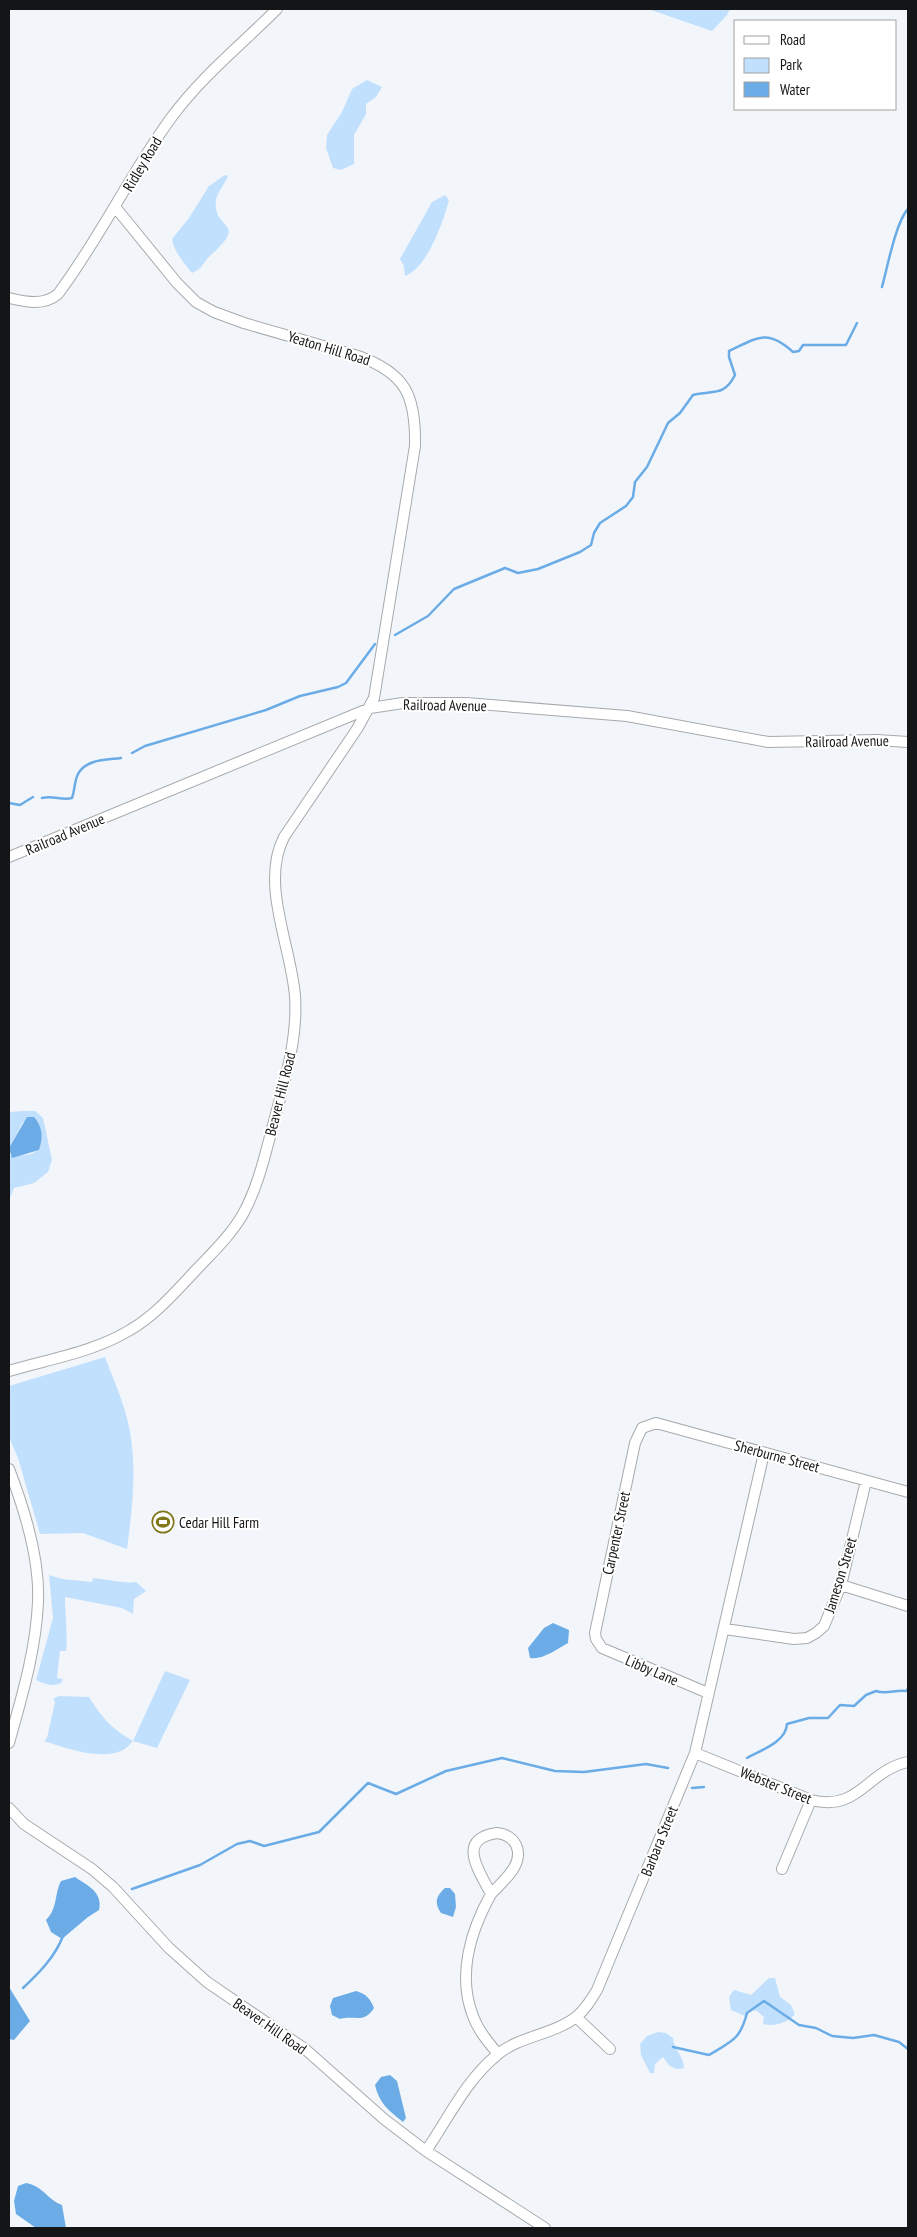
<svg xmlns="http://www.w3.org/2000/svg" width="917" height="2237" viewBox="0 0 917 2237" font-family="'PT Sans Narrow',sans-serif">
  <rect width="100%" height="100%" fill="#f2f6fa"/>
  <path fill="#c1e0fd" d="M648,9H730L727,15L712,31Z
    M367,80L382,87L376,97L366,104V114L354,135V164L341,170L333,168L326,148L327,135L342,112L352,89Z
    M225,175L228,176C225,184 218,191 216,200C212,231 250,220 211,255C202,263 204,268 192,273C184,263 174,252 172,239L189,218L209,186Z
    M445,195L449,200C443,223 427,268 405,276L404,266L400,259L432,202Z
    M23,1111H35L43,1118L52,1160L48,1172L34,1183L14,1188L9,1200V1152L12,1157L31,1154L39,1150C41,1137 43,1127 34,1117L23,1122L9,1148V1112Z
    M105,1357C111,1374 119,1391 124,1408C139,1454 133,1503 127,1549L83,1533L40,1534L18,1458L9,1437V1386Z
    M49,1575L62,1579L92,1582L93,1578C104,1579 127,1584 136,1582L146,1591L134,1599L133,1614L122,1608L65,1597C65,1608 68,1645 66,1651H60L57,1678L63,1679L61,1683C52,1687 45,1684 36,1680L53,1618Z
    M165,1671L190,1680L157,1748L133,1741C130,1744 126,1749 121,1751C99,1760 65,1748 44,1741L47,1738L55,1702L53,1699L59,1696L89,1697C101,1717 113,1730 133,1741Z
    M769,1978H775L780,1997L791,2005L795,2014C788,2023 774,2027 763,2024L764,2017L757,2011L750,2010L745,2016L731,2010L729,1997L734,1990L751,1995Z
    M658,2032L666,2033L673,2038C674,2050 684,2056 684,2068C673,2071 669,2066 663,2057L655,2064L654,2073H650L641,2055L640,2044L647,2036Z"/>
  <path fill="#6bace7" d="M27,1117H34C43,1127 43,1138 39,1150L12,1158L9,1148Z
    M553,1623L569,1630L568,1643C557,1649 543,1660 530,1658L528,1648L544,1628Z
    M75,1877C88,1886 103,1892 99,1910L88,1917L62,1939L51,1932L46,1920C58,1908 54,1895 61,1881Z
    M445,1888H450L455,1894L456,1907L453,1917L441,1913C434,1903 436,1896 445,1888Z
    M9,1987L30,2021L14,2040L9,2039Z
    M356,1991C366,1994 370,1998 374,2008C364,2024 355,2015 340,2019L332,2015L330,2006L333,1998Z
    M390,2075L397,2081L406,2118L403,2122C389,2111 379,2103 375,2085L381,2077Z
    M26,2183C45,2187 46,2199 62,2205L66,2228H36L16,2214L14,2201L18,2186Z"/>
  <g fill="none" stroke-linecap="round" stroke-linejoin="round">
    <path stroke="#6bace7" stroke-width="2.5" d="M882,287C887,269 896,221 908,209
      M395,635L428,616L454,589L505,568L518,573L538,569L580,552L591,545L594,533L600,523L626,506L633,497L635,482L647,467L668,423L680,413L693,395C713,390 724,397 735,375L729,357V351C757,338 767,328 793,352L799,351L803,345H846L857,323
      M132,753L145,746L266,710L300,696L338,687L346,683L375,644
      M42,798C53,795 62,801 72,798C75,790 74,782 78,774C86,759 106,760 121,758
      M9,803L20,805L33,797
      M747,1758C761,1750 786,1742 787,1724L809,1718H828L840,1705L854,1706L866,1695L876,1691C888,1695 895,1689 907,1691L908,1688
      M692,1788L704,1787
      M132,1889L200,1865L237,1844L250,1841L264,1846L319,1832L368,1783L396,1794L446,1771L502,1758L555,1771L584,1772L646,1764L668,1768
      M23,1988C39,1973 55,1957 63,1936
      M673,2047L709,2055C732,2041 740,2040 747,2013L764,2001L799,2025L816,2028L832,2036L853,2038L874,2035L899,2042L908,2049"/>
    <g stroke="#a6aaad" stroke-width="12">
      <path id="minor" d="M9,298C26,302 44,306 58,294C100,238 130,174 171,118C201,77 242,44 277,9
        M9,857L370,708L403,703H466L627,716L768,742L877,740L908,742
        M9,1371C49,1359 94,1352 130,1330C156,1315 176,1291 197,1269C213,1252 231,1235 243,1214C258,1187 265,1155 273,1125C284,1083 298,1040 295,996C291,945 260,884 284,837L357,729L374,698L415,446C416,396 406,373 358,356L244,323L214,312L196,302L177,283L116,208
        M9,1469C24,1508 40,1560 38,1602C36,1650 22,1696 9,1743
        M841,1585L908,1606
        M725,1629L794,1639L807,1638L816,1633L824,1626L841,1585L866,1481
        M708,1693L602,1648L596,1639L595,1633L635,1443L642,1428L656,1423L908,1492
        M695,1753L811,1800C860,1812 866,1771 908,1762
        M9,1808L24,1824L92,1869L113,1887L169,1948L207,1982L305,2049L384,2119L426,2151L545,2228
        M497,1833C506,1834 512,1837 516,1845C525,1864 503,1881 491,1894C480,1872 455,1839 497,1833Z
        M782,1869L811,1800
        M491,1894C471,1930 457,1975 473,2016C478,2030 488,2042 498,2054
        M576,2017L610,2049
        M426,2151C448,2119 466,2080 497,2055C519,2036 553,2035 576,2017C585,2010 591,2000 597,1990L695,1753L764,1453"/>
    </g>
    <use href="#minor" stroke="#fff" stroke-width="10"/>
  </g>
  <defs>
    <g id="stadium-ring" transform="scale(1.125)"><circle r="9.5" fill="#fff" stroke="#81781c" stroke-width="1.5"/><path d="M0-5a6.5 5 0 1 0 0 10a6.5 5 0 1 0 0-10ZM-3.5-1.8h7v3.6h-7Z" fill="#81781c"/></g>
  </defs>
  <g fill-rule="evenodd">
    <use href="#stadium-ring" x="163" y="1522"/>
  </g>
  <g text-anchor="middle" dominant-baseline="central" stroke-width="4" stroke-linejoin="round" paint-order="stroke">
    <g font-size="15" fill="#141516" stroke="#fff">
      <text transform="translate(142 164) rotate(-59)">Ridley Road</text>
      <text transform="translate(329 348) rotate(17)">Yeaton Hill Road</text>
      <text transform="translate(445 705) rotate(1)">Railroad Avenue</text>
      <text transform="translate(847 741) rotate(-1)">Railroad Avenue</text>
      <text transform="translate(65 834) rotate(-23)">Railroad Avenue</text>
      <text transform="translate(280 1094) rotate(-76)">Beaver Hill Road</text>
      <text transform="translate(777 1456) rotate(15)">Sherburne Street</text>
      <text transform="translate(616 1533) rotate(-78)">Carpenter Street</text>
      <text transform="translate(840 1575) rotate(-73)">Jameson Street</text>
      <text transform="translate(652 1670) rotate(23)">Libby Lane</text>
      <text transform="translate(776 1785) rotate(22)">Webster Street</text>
      <text transform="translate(659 1841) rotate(-68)">Barbara Street</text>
      <text transform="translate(270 2026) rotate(35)">Beaver Hill Road</text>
    </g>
    <g font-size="15" fill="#141516" stroke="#fff" text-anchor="start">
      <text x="179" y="1522">Cedar Hill Farm</text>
    </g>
  </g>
  <rect width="917" height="2237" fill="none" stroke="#141516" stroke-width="20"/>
  <rect x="734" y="20" width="162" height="90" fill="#ffffff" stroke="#a1a1a2"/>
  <rect x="744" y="36" width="25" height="8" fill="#ffffff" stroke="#a1a1a2"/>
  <text x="780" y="45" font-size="15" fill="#141516">Road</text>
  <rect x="744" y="58" width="25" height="15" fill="#c1e0fd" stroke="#a1a1a2"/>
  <text x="780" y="70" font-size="15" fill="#141516">Park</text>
  <rect x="744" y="82" width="25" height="15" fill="#6bace7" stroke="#a1a1a2"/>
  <text x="780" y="95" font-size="15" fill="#141516">Water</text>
</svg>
